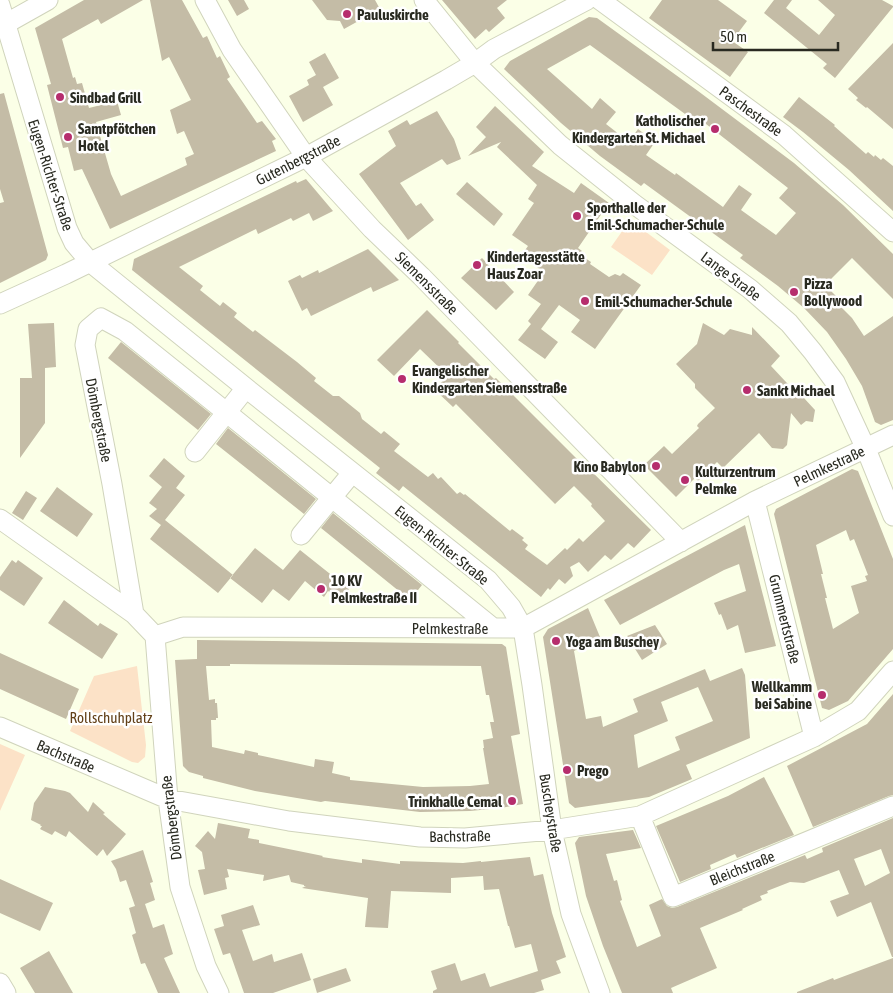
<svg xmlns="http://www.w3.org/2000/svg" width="893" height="993" viewBox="0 0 893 993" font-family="'Asap Condensed',sans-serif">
  <rect width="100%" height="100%" fill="#fbffe7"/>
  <path fill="#fce2c7" d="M630,220L670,250L652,275L611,247Z
    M137,666L146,745L145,757L138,763L132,762L70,731L94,676Z
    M0,744L25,755L0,811Z"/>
  <path fill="#c4bca6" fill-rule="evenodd" d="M84,0H143L101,24L98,19L62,39L73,78L75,77L77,84L82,83L89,108L117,101L121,115L96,122L111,174L121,196L187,165L185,158L194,154L184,131L177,134L170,110L191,100L169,57L162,61L150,0H182L203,38L207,36L217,58L220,56L230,77L227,79L257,123L262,121L276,139L272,141L276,151L110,229L82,169L74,171L68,147L63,148L47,85L51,84L35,28Z
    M228,0H244L249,9L237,16Z
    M312,0H375L380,9L344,29L340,21L327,20Z
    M442,0H507L497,8L505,18L489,32L486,29L475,39Z
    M662,0H718L747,21L732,41L748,52L730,77L649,18Z
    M774,0H792L786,8L819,35L835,15L818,0H882L893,6V7L835,78L823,68L827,64L764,13Z
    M589,17L597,18L698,91L794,163L843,205L893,254V299L852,258L825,285L838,298L835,301L852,318L864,336L893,316V420L881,425L875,422L862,386L846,359L827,332L804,308L778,286L740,258L743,255L644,183L641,186L600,156L561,123L504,69L510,61ZM590,45L703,127L706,124L788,188L779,198L796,213L776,235L741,210L752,194L739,185L723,207L676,173L675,175L646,155L655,142L638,129L629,142L606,124L616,112L600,98L592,109L547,69Z
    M893,43V129L867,107L866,108L856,100L858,98L848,89Z
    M325,53L339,78L323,87L333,105L303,122L289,96L309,85L307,80L316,75L309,62Z
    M4,93L48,255L46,260L0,283V203L4,202L0,189V94Z
    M799,97L835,125L834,126L866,154L868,152L874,157L875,155L881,160L883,158L893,166V211L849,170L803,132L783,117Z
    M495,106L544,152L532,166L574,193L581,183L609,203L578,248L582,251L579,254L591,262L590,264L609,277L615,274L620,276L623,273L641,285L595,349L571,332L580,320L559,305L541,329L558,342L545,359L518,340L531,324L528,321L541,304L528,295L544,272L521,256L528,246L512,235L534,203L528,199L537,185L497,147L501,142L468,156L486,137L476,127Z
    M437,111L454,139L461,159L447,165L442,159L400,183L416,206L421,203L434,220L408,240L359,174L396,146L388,131L407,120L410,125Z
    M306,179L333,211L313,221L309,213L293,221L291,218L258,234L256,229L179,267L203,286L200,290L220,306L223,302L237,313L234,317L253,332L255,330L297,362L316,378L314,381L333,396H339L360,413L362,419L381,434L384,431L400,444L394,451L428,477L433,473L438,479L441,477L457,494L460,492L464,495L465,494L510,531L512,529L524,538L522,540L528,545L525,549L547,565L565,548L567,550L579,538L583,542L605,521L591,506L592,504L574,486L555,504L456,404L453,407L434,389L448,376L420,349L394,376L377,360L427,310L459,342L458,343L494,379L496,378L582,464L583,463L651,530L634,548L628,543L611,560L605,555L588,572L579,562L570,567L573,576L565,584L559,579L550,590L548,588L541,597L403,486L399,491L376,473L380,468L132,270L134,259L296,181L297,183Z
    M467,182L503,214L494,226L456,194Z
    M368,249L399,280L373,292L371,287L311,316L307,308L302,311L288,281L300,275L302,278L318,270L319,273Z
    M482,258L514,292L496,310L461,278Z
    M54,323L56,367L45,368V423L20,458V378H32L28,324Z
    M703,323L724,335L730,329L752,335V327L780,356L771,366L801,398L803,397L815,410L813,422L806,421L801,425L791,413L787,445L783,449L772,448L759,433L723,468L717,462L698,481L695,478L676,497L644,465L664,446L672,454L699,428L697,426L698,424L715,408L695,388V384L676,364L697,344Z
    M121,342L211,414L198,430L108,358Z
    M228,428L316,499L304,514L216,444Z
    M164,458L185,476L176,488L185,495L165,520L233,575L218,593L150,539L161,525L149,516L157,509L149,503L162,487L149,476Z
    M852,469L858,471L893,559V649L848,701L829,710L822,708L774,514L776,509ZM846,530L850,541L854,539L868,575L865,576L867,581L851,586L859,613L833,629L825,598H827L821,574H823L816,545Z
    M57,487L93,514L77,537L40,511Z
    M26,491L37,498L23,520L12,513Z
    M333,513L422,585L410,600L321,528Z
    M745,525L776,646L745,653L738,625L727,630L721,614L719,615L714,603L746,591L739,564L724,570L620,625L604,600Z
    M255,548L283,570L300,550L349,589L340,600L328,591L324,597L305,581L289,601L273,589L262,603L230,578Z
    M12,560L16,563L18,560L43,578L24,606L0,590V577Z
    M64,600L98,626L100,623L118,634L102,659L48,623Z
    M588,608L600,637L574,651L586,719L601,716L603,727L638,712L633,699L705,669L710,681L742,668L745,675L750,738L686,765L692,779L649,797L575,808L569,803L543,637L548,629ZM698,687L713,721L675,737L680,750L638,768L634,735L668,721L661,702Z
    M655,625L667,644L642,660L627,636Z
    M197,640L502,644L506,647L520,734L511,736L523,804L501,808L470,811L420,812L325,801L321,802L255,791L203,778V776L189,772L183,766L175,660L197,659ZM230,664L481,666L486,695H489L494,722H490L493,738L483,740L484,748H483L489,784L470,786L423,787L350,780V777L332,773L334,762L315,759L314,767L258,755V753L245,750L244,754L212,747L211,720H216V718H218L217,703H215V699L209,700L206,666H230Z
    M0,653L79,689L66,719L0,689Z
    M893,694V795L889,796L813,827L787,766L867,724Z
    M764,777L794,835L737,858L735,854L710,865L711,869L680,882L656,826L728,796Z
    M45,787L65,791L70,793L88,812L93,802L105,813L103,814L126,834L107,856L103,849L97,856L69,831L66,837L55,831L52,835L40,829L42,826H40L41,825L31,820L34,803Z
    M893,818V957H892L871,902L837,917L830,901L849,894L839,870L804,883L790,882L767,891L768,893L760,896L762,900L742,909L743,910L700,928L717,968L671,988L673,993H622L603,946L586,896L575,843L579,837L633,830L641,848L606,854L614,881L617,880L622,900L620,901L637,947L661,936L649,905L662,899L667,906L672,908L677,907L805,855L807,859L823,852L822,848ZM881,849L890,873L865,886L854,859Z
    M218,823L250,829L248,838L259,840V843L323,856L322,857L362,863V859L400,864V861L463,863L481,861V862L530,857L534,876L543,874L552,913L566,957L556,961L561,973L541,980L544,990L534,993H433V991L437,989L431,971L455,963L461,981L485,973L490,987L538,971L531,944L515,948L509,926H508L499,889L484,890L483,876L451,878V893L391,891L388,928L365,927L368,898L302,888L306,886H304V885L291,882L289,875L263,881L264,875L227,869L229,877L225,878L227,889L204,895L198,870L205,869L202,852L195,846L208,831L215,839Z
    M143,850L153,882L150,883L155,900L145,904L153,928L164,924L173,954L164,958L180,993H158L145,963L141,964L132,935L136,933L129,908L135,906L126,880L120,882L116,869L111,861Z
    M0,879L53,903L40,931L0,913Z
    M253,905L260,925L242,930L253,961L272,954L274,962L302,953L311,980L273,993H244L230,953L223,955L214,929L224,926L221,915Z
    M49,951L73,993H35L20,968Z
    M893,958V993H797V992L833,978L834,980Z
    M346,968L351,981L317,993L313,979Z"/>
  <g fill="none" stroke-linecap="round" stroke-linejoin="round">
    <g stroke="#d0d4bc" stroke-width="21">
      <path id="minor" d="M205,0L232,50L306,157L372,229L421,276L681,542
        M424,0L475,63L560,145L634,204L750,289L789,323L813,352L835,382L866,449L893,516
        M600,0L784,135L893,232
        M0,5L67,228L74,243L90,262L246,388L488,580L511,607L523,628L532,685L552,830L571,914L600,993
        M0,27L48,0
        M0,304L66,274L306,157L446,80L475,63L494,49L587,0
        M195,452L246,388
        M755,501L814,737
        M0,519L134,614L155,636
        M301,535L352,473
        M134,614L112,484L85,345L88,329L101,318L125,331L226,412L493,628
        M155,636L183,627L523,628L755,501L893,435
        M155,636L168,799L180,887L206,966L219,993
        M0,727L168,799L289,821L420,837L465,838L552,830L640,816L814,737L858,711L893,671
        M640,816L673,897L893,806
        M0,983L6,993"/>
    </g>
    <use href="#minor" stroke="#fff" stroke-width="19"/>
  </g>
  <g fill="#b62d6d" stroke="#fff" stroke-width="2">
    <circle cx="347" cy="14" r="5"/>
    <circle cx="60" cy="97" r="5"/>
    <circle cx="715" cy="129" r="5"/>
    <circle cx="68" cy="137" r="5"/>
    <circle cx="577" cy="216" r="5"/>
    <circle cx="477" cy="265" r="5"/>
    <circle cx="794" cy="292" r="5"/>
    <circle cx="585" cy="301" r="5"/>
    <circle cx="402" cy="379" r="5"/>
    <circle cx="747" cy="390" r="5"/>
    <circle cx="656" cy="466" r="5"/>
    <circle cx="685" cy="480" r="5"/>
    <circle cx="321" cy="589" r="5"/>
    <circle cx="556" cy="641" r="5"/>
    <circle cx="822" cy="695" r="5"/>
    <circle cx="567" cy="770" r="5"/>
    <circle cx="512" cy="801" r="5"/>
  </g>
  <g text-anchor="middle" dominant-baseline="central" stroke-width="5" stroke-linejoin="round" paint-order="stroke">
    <g font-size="15" font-weight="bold" fill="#292a21" stroke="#fff" text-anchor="start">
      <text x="357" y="14">Pauluskirche</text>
      <text x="70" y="97">Sindbad Grill</text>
      <text x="705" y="120" text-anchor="end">Katholischer<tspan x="705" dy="17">Kindergarten St. Michael</tspan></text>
      <text x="78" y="128">Samtpfötchen<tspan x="78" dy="17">Hotel</tspan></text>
      <text x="587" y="207">Sporthalle der<tspan x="587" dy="17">Emil-Schumacher-Schule</tspan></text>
      <text x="487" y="256">Kindertagesstätte<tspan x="487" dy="17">Haus Zoar</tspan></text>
      <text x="804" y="283">Pizza<tspan x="804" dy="17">Bollywood</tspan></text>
      <text x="595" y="301">Emil-Schumacher-Schule</text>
      <text x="412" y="370">Evangelischer<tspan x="412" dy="17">Kindergarten Siemensstraße</tspan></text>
      <text x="757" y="390">Sankt Michael</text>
      <text x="646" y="466" text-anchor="end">Kino Babylon</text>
      <text x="695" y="471">Kulturzentrum<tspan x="695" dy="17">Pelmke</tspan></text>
      <text x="331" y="580">10 KV<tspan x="331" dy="17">Pelmkestraße II</tspan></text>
      <text x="566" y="641">Yoga am Buschey</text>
      <text x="812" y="686" text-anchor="end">Wellkamm<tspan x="812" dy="17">bei Sabine</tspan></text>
      <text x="577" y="770">Prego</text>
      <text x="502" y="801" text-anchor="end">Trinkhalle Cemal</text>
    </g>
    <g font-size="15" fill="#292a21" stroke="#fff">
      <text transform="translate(751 111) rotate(36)">Paschestraße</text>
      <text transform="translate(298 160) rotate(-27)">Gutenbergstraße</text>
      <text transform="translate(51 175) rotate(72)">Eugen-Richter-Straße</text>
      <text transform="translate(731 276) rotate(37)">Lange Straße</text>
      <text transform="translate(427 283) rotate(45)">Siemensstraße</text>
      <text transform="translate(99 420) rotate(79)">Dömbergstraße</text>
      <text transform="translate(829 466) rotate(-25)">Pelmkestraße</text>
      <text transform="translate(442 545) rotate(39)">Eugen-Richter-Straße</text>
      <text transform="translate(785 619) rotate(76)">Grummertstraße</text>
      <text x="450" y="628">Pelmkestraße</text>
      <text transform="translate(66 756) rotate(23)">Bachstraße</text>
      <text transform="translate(551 813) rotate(81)">Buscheystraße</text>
      <text transform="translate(171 818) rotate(-97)">Dömbergstraße</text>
      <text transform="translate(460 836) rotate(-1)">Bachstraße</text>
      <text transform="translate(742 868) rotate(-22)">Bleichstraße</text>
    </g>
    <g font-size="15" fill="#624018" stroke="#fff">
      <text x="111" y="717">Rollschuhplatz</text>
    </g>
  </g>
  <path d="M713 42v8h125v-8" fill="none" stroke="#292a21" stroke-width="2.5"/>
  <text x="720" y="42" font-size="15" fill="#292a21" stroke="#ffffff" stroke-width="4" paint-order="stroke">50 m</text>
</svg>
